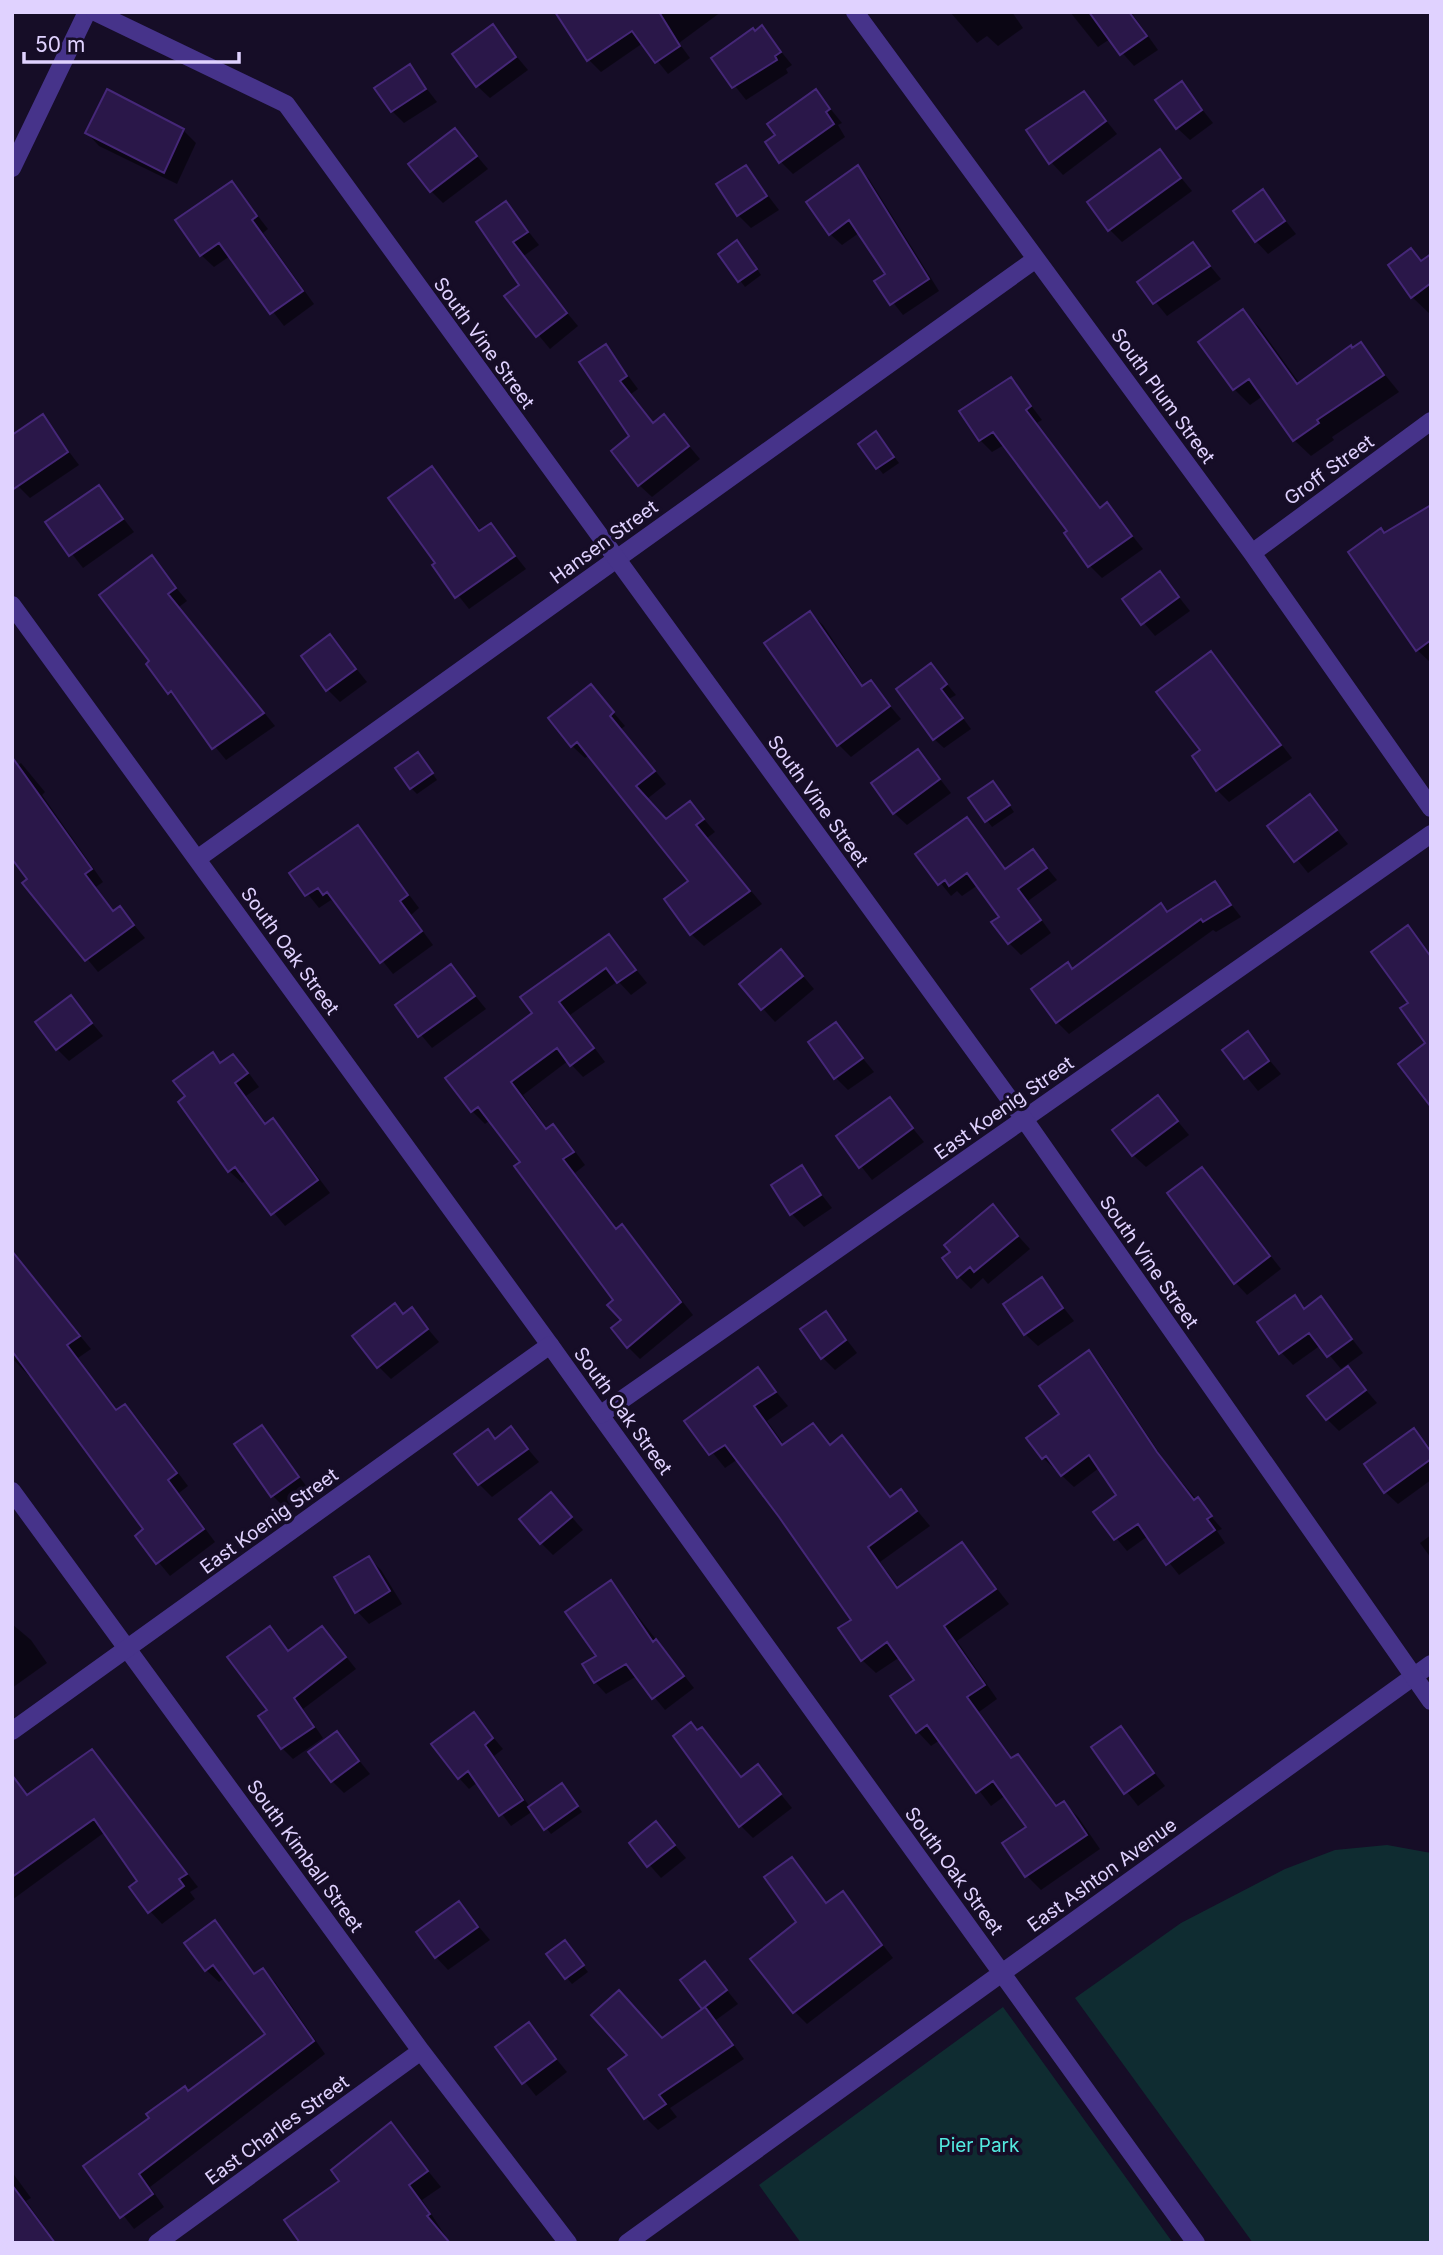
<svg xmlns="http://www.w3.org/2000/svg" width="1443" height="2255" viewBox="0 0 1443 2255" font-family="Inter,sans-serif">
  <rect width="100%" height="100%" fill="#160d27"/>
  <path fill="#0f2c31" d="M1387,1845L1431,1853V2243H1253L1075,1998L1181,1923L1285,1869L1335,1850Z
    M1003,2007L1173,2243H801L759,2185Z"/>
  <path fill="#0007" d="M557,12H721L679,43L690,58L668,74L643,43L601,72L589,60Z
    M950,12H1012L1023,28L998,46L987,36L977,43Z
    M1070,12H1131L1158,50L1134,66L1110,39L1098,47Z
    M492,27L528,70L490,98L477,86Z
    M762,28L792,65L786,69L788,73L746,100L713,58Z
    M410,67L437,102L404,123L392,111Z
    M1182,84L1213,123L1190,140L1177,128Z
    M816,91L842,123L838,125L845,137L793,174L781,162L777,135Z
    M1084,93L1117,134L1063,175L1051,162Z
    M183,130L196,143L177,184L99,146L87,133Z
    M455,130L488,169L443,203L431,191Z
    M1160,152L1192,191L1122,242L1109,229Z
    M746,167L779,210L751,228L738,215Z
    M858,168L869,179L939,291L903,315L876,281L887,274L859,233L842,245L830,234Z
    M232,183L268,229L263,233L314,304L284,326L230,256L214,267L201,255Z
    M1263,192L1296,234L1268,254L1256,241Z
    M506,203L539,245L511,265Z
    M1193,245L1221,279L1167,316L1140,283Z
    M743,248L761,275L745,287L720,254Z
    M1411,250L1423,262L1431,256V315L1412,297Z
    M535,274L578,326L550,349L507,297Z
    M1243,311L1259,327L1300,384L1360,344L1399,392L1332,437L1334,440L1311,456L1294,440L1263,396L1250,405L1234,389Z
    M606,346L638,389L631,394L654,424L664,416L700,459L652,497L639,485L632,437Z
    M1011,379L1042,420L1037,423L1101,508L1107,504L1143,549L1102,578L1090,566L1066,534L1070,532L1004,445L992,452L980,440Z
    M43,417L79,465L30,498L18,486Z
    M881,439L899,463L883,474L860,444Z
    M432,469L482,532L491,525L526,569L469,609L434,565L438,563Z
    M99,487L134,532L83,568L48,523Z
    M1431,507V663L1417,650L1385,535Z
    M151,557L187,601L179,607L275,726L226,760L170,692L151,662Z
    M1160,573L1190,611L1155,636L1124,599Z
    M810,613L823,625L864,687L870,682L901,719L851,757L839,745Z
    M330,636L367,682L340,702L328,690Z
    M1211,653L1292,758L1229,802L1217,790L1202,751Z
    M931,665L956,695L949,699L971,729L944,748L934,739Z
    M591,686L625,726L621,729L666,784L647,799L667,821L690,803L715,832L707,838L762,904L704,946L691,934L690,881L589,755L585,758L572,746Z
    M918,751L951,793L907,825L894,813Z
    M423,760L437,780L417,794L411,788Z
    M21,763L45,792L42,795L103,882L96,887L115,912L120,908L145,938L98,972L25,883L30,880L12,769Z
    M998,789L1014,812L992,827L971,799Z
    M1310,796L1348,844L1308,873L1270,826Z
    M967,819L1007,870L1033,851L1057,880L1028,901L1051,933L1021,955L1009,943L1001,917L978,885L962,896L957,891L951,896L918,855Z
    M358,827L419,908L411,915L433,945L393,974L338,905L331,900L319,908L291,873Z
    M1215,883L1241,917L1216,932L1213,930L1069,1034L1057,1022L1033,989L1073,970L1161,906L1168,913Z
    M1408,928L1431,955V1101L1427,1044L1410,1003Z
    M609,936L647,983L631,995L618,981L570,1015L605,1062L583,1077L568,1061L523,1095L548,1130L553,1126L566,1139L585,1165L575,1173L618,1230L622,1227L634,1239L693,1315L640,1359L628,1347L615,1300L522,1163L490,1120L485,1124L472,1111L534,1014Z
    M793,964L814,989L775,1022L741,984Z
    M451,966L486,1009L432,1048L397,1006Z
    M71,998L103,1036L69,1061L57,1049Z
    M835,1024L874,1072L848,1090L835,1077Z
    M1248,1034L1281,1074L1258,1091L1225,1050Z
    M212,1054L222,1064L233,1056L245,1068L259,1087L246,1096L267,1125L273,1121L285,1133L330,1193L285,1226L247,1180L242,1183L229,1171L187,1097Z
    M1158,1097L1189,1135L1146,1167L1133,1155Z
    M889,1099L924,1142L872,1180L838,1137Z
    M801,1168L832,1208L804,1227L792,1214L774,1186Z
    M1202,1169L1281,1269L1247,1295L1235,1282Z
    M992,1207L1030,1249L988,1284L983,1278L971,1289L959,1277Z
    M12,1253L91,1349L78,1358L118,1411L125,1406L137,1418L188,1486L179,1493L215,1542L170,1576L137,1536L146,1529L32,1374L29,1376L12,1358Z
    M1042,1280L1074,1321L1038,1346L1025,1334Z
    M1294,1298L1306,1309L1321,1299L1363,1353L1341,1369L1321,1345L1293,1365L1281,1352Z
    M395,1306L405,1315L412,1310L439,1342L391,1379L378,1366Z
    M826,1313L857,1353L835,1370L822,1357Z
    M1088,1352L1100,1364L1168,1466L1222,1529L1217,1531L1225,1543L1179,1575L1148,1536L1127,1551L1095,1512L1118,1496L1099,1468L1074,1487L1043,1458L1029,1438L1061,1415Z
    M1347,1368L1377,1403L1339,1431L1327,1419Z
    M758,1370L788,1406L767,1421L785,1446L812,1425L832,1446L842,1438L892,1498L901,1491L930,1526L880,1562L899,1588L962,1544L1009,1604L957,1641L997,1699L979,1712L1013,1759L1018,1756L1031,1770L1058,1807L1064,1803L1078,1817L1100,1849L1041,1890L1027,1876L1028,1827L1006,1795L991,1806L940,1740L931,1746L918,1732L917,1680L900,1657L876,1673L862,1660L853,1620L738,1459L725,1468L687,1421Z
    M262,1427L310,1491L285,1508L273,1496Z
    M511,1429L539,1462L492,1497L479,1484L496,1440Z
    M1413,1430L1431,1449V1480L1398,1504L1385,1492Z
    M563,1507L583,1530L553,1555L541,1543Z
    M1431,1535V1558L1420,1543Z
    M369,1558L381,1570L402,1604L369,1624L357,1611Z
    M611,1582L694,1688L665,1710L637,1676L606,1694L595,1682Z
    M12,1624L31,1640L47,1663L12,1688Z
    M270,1628L290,1652L333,1640L356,1669L303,1709L323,1738L293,1759L282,1748L269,1711Z
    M474,1714L503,1749L494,1756L530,1807L567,1791L582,1812L551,1834L533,1811L511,1826L478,1782L469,1789L459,1778Z
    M702,1729L743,1778L758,1766L792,1808L753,1838L741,1826L698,1732Z
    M1120,1729L1165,1786L1138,1806L1093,1748Z
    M337,1733L370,1774L344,1793L332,1781Z
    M92,1751L198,1887L190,1892L195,1899L162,1924L150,1911L140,1881L105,1832L12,1900V1810Z
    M656,1823L686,1858L661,1878L631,1844Z
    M792,1859L828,1904L843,1893L893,1958L807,2024L794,2011L798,1922Z
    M459,1903L490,1940L448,1970L436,1957Z
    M215,1923L256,1975L263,1970L275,1982L325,2054L150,2187L164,2207L134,2229L85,2166L267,2035L225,1978L219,1982L206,1970Z
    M570,1948L588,1972L572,1984L567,1978Z
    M705,1963L738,2004L716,2020L744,2059L670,2108L677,2117L658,2130L646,2118L663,2040L705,2009L683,1980Z
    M528,2024L567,2072L536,2096L497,2047Z
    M391,2125L441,2187L422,2200L450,2243H352L342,2182Z
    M12,2172L31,2198L26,2201L56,2243H12Z"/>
  <path fill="#2a1749" stroke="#452778" stroke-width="2" d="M555,12H659L680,46L655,63L632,31L587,61Z
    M1089,12H1129L1147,36L1120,55Z
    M493,24L516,57L476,87L452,54Z
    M762,25L781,52L775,56L777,60L732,88L711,58L753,28L755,31Z
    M410,64L426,89L391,112L374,88Z
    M1182,81L1202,110L1176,129L1155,100Z
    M107,89L184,129L164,173L85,133Z
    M816,89L830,109L826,112L834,124L779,163L765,142L775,135L767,124Z
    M1084,91L1106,121L1049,164L1026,130Z
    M455,128L477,156L430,192L408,164Z
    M1160,149L1181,178L1108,231L1087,202Z
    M746,165L767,196L737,216L716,184Z
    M858,165L929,279L890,305L874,281L885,274L849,220L829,235L806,202Z
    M232,181L257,216L252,220L303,291L270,314L219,243L200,256L175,220Z
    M1263,189L1285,221L1255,242L1233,211Z
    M506,201L528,232L513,242L567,313L536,337L504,296L519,285L476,222Z
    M737,240L757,269L738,282L718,254Z
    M1193,242L1210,266L1153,304L1137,282Z
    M1411,248L1421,261L1431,254V283L1411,298L1388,265Z
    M1243,309L1297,384L1351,345L1352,348L1361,342L1384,375L1317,420L1319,423L1293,441L1249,379L1233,390L1198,342Z
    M606,344L627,376L620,381L653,423L664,414L689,446L638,486L611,451L629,436L579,362Z
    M1011,377L1031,406L1026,410L1100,508L1107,502L1132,536L1088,567L1064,533L1067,531L993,432L979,441L959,411Z
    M43,414L68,452L12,490V435Z
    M876,431L894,457L876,469L858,444Z
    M432,466L479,531L491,523L515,556L455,598L432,565L435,563L388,498Z
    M99,485L123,519L69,556L45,522Z
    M1431,505V640L1416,651L1348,552L1381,528L1384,533Z
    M152,555L176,588L168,594L264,713L212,749L171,691L168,694L146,664L149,661L99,595Z
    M1160,571L1179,597L1141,625L1122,599Z
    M810,611L862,686L871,680L890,706L837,746L764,643Z
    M330,634L356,669L326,691L301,656Z
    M1211,651L1281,745L1216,791L1192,756L1200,750L1156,692Z
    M931,663L947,684L941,689L963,718L933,740L896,689Z
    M591,684L614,712L610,716L655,771L636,786L666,819L690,801L704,819L696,825L750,891L690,935L664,899L688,881L577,742L571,747L548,718Z
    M918,749L940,779L893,814L871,783Z
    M418,752L433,773L410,789L395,768Z
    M12,757L92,869L85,874L113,911L120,906L134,925L85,961L22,883L27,879L12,859Z
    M993,781L1010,805L985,822L968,798Z
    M1310,794L1337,830L1294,862L1267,826Z
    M967,817L1005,869L1033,849L1047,868L1018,889L1041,920L1008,944L991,922L999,917L967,873L949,886L945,880L938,885L915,854Z
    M358,825L408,895L400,901L422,931L380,963L327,892L323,895L318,888L305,896L289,873Z
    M1215,881L1231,905L1203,922L1201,919L1056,1023L1031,989L1068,962L1072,969L1161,903L1167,912Z
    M1408,925L1431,957V1107L1398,1064L1425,1043L1400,1008L1408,1003L1371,952Z
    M609,934L636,970L617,983L606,968L559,1002L594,1048L570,1066L557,1048L511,1082L546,1129L553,1124L574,1152L563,1159L616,1229L622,1224L681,1302L627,1348L611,1328L621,1320L607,1305L613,1300L514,1166L520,1162L478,1107L471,1112L445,1078L532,1013L520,997Z
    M781,949L803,976L761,1010L739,984Z
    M451,964L475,996L418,1037L395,1005Z
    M71,995L92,1023L56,1050L35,1022Z
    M836,1022L863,1058L834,1079L808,1042Z
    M1248,1031L1269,1061L1244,1079L1222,1050Z
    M213,1052L220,1063L233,1054L248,1073L235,1083L265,1124L273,1118L318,1180L271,1215L235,1167L228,1172L178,1102L185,1096L173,1081Z
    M1158,1095L1178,1121L1132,1156L1112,1130Z
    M890,1097L913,1128L859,1168L836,1136Z
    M802,1165L821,1195L790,1215L771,1185Z
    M1202,1167L1270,1256L1234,1284L1167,1193Z
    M993,1204L1018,1236L974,1272L970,1267L957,1278L942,1258L950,1252L944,1245Z
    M12,1251L80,1336L67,1345L116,1410L125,1404L177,1473L168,1480L204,1529L156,1564L135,1536L143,1529L12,1351Z
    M1042,1277L1063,1308L1024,1335L1003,1304Z
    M1295,1295L1304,1309L1321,1296L1352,1339L1327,1357L1309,1333L1279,1354L1257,1322Z
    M395,1303L403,1314L412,1307L428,1329L377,1368L352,1336Z
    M826,1311L846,1340L821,1359L800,1329Z
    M1089,1350L1157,1452L1194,1500L1198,1497L1212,1516L1207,1519L1215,1530L1166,1565L1138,1524L1114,1540L1093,1512L1116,1495L1089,1455L1061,1476L1046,1456L1042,1459L1026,1438L1059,1414L1039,1386Z
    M1348,1366L1366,1390L1326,1420L1307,1396Z
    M758,1367L776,1392L754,1406L782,1445L813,1423L830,1445L842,1435L890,1497L901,1489L917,1511L868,1547L897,1588L962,1542L996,1589L944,1626L985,1685L967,1697L1011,1758L1018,1754L1056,1806L1064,1801L1087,1835L1025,1877L1002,1843L1026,1827L993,1781L976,1793L927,1725L916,1733L890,1696L914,1680L887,1642L861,1661L838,1628L851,1620L779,1517L725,1445L709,1455L684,1421Z
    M262,1425L299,1477L271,1497L234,1444Z
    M511,1426L528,1449L478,1485L454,1454L488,1429L495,1439Z
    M1414,1428L1431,1452V1459L1384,1493L1364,1464Z
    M551,1492L572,1517L540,1544L519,1519Z
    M369,1556L390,1591L355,1613L334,1577Z
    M611,1580L653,1642L656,1639L684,1676L652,1699L626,1664L594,1683L582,1664L596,1656L565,1612Z
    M270,1626L288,1651L322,1626L346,1657L294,1698L314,1727L281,1749L258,1716L267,1710L227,1657Z
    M474,1712L493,1738L485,1745L523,1800L499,1816L468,1771L458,1779L431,1744Z
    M691,1722L697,1730L702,1727L741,1777L758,1764L781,1794L739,1827L673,1736Z
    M1121,1726L1154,1773L1124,1794L1091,1747Z
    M337,1731L359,1761L331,1782L308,1752Z
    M92,1749L187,1874L179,1879L184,1886L148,1913L129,1887L137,1881L94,1819L12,1877V1775L27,1795Z
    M562,1783L578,1806L544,1830L528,1807Z
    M656,1821L675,1845L647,1867L629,1843Z
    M792,1857L826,1903L843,1891L882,1945L793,2013L750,1959L796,1922L764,1877Z
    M459,1901L478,1927L435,1958L416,1932Z
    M215,1920L254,1974L263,1968L314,2041L139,2174L153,2194L120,2218L83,2166L149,2118L146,2114L185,2086L188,2091L265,2034L213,1965L205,1971L184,1943Z
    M565,1940L584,1965L565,1979L546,1954Z
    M705,1961L727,1990L702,2009L680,1980Z
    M619,1990L662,2038L705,2007L733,2045L659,2095L666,2104L644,2119L608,2069L627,2055L591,2015Z
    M529,2022L556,2059L522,2084L495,2047Z
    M391,2122L428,2171L409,2185L430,2214L427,2216L450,2243H300L284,2220L339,2181L331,2170Z
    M12,2185L55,2243H12Z"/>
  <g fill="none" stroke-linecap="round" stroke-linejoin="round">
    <path stroke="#46338a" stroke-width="18" d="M855,12L1252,553L1431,808
      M12,168L87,12
      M1252,553L1431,421
      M12,605L550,1345
      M197,859L1036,259
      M1024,1119L1431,834
      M600,1415L1196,2243
      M12,1491L421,2051L568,2243
      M157,2243L421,2051
      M627,2243L1431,1664"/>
    <path stroke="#46338a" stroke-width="18" d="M95,12L286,104L1024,1119L1431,1701
      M12,1731L550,1345L600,1415L1024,1119"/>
  </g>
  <g text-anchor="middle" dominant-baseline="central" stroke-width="7" stroke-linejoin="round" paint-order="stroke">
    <g font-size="19" fill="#e0d2ff" stroke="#160d27">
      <text transform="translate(484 343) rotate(54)">South Vine Street</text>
      <text transform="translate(1163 396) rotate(54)">South Plum Street</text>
      <text transform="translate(1329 470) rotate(-36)">Groff Street</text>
      <text transform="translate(604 542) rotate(-36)">Hansen Street</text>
      <text transform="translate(818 801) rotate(54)">South Vine Street</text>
      <text transform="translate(290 951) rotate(54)">South Oak Street</text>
      <text transform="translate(1004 1108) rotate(-35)">East Koenig Street</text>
      <text transform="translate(1149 1262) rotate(55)">South Vine Street</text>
      <text transform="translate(623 1411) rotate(54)">South Oak Street</text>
      <text transform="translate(269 1521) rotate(-36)">East Koenig Street</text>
      <text transform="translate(305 1856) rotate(54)">South Kimball Street</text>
      <text transform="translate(954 1871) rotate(54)">South Oak Street</text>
      <text transform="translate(1102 1875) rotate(-36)">East Ashton Avenue</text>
      <text transform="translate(277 2130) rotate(-36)">East Charles Street</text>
    </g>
    <g font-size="19" fill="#53eae0" stroke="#160d27">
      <text x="979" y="2145">Pier Park</text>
    </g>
  </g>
  <rect width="1443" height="2255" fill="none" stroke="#e0d2ff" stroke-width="28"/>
  <path d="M24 52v10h215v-10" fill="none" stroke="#e0d2ff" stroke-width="3.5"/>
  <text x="35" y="52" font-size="21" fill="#e0d2ff" stroke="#160d27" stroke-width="5" paint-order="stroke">50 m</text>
</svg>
